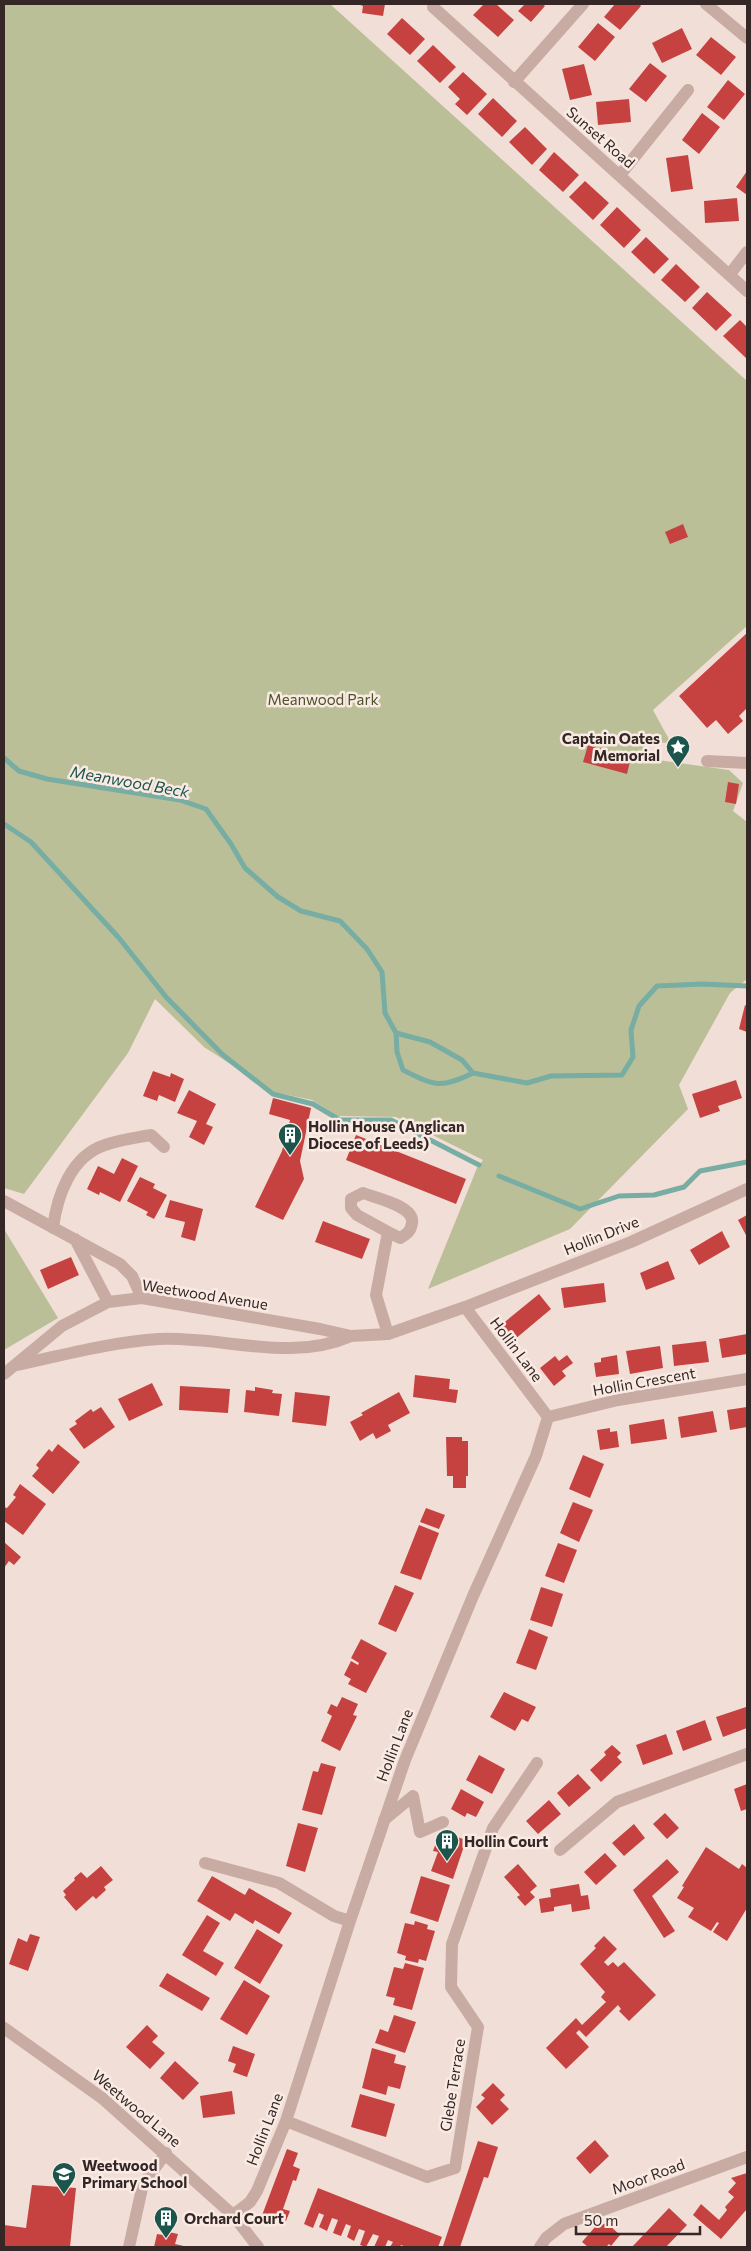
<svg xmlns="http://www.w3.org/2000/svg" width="751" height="2251" viewBox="0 0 751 2251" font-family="Commissioner,sans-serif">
  <rect width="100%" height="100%" fill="#f1dfd7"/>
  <path fill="#bbbf98" d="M4,4H330L747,381V626L653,710L671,743L641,742L651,759L729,770L743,783L733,811L747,822V979L730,993L679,1085L688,1109L570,1229L428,1289L477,1168L483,1160L396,1117L338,1116L312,1100L274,1092L204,1047L155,999L128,1053L24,1194L4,1188Z
    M4,1229L58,1318L4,1350Z"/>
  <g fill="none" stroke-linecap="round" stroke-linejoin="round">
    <path stroke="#77ada3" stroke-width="5" d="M4,758L19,771L47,779L180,800L206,809L231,844L245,868L278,897L301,911L340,921L367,949L382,972L385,1013L396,1033L430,1042L462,1060L473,1073L527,1083L551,1076L622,1075L633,1057L631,1030L639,1006L657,986L702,984L747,986
      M4,824L31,842L119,938L166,997L223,1055L273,1094L313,1104L340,1120H391L479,1165
      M396,1033L397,1052L403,1070C435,1086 440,1089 473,1073
      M499,1176L580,1209L619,1196L654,1195L684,1187L700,1171L747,1162"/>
  </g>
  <path fill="#c64240" d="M358,4H385L383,16L362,13L363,6Z
    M484,4H496L514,20L498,37L473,15Z
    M525,4H542L545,6L531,22L518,11Z
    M615,4H639L641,6L620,30L604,17Z
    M402,18L425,39L410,55L387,34Z
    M598,23L615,37L595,61L578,47Z
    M682,28L692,49L662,63L652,43Z
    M711,37L736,57L721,75L696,55Z
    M433,45L456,67L440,83L417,61Z
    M650,63L667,76L646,102L629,89Z
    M584,64L592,95L570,100L562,69Z
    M463,72L487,94L467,115L455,104L460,99L448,87Z
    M728,80L745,94L724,120L707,107Z
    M493,98L517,121L502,137L478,114Z
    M629,99L631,122L598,125L596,102Z
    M702,113L720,127L699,154L682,140Z
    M525,127L547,149L532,165L509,142Z
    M554,152L579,175L563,192L539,170Z
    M688,155L693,189L671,192L666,158Z
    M747,171V195L736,187Z
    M585,181L609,203L593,220L569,197Z
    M737,198L739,221L705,223L704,201Z
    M617,207L641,230L624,248L600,225Z
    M646,237L669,259L654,274L631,252Z
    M676,264L700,287L685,302L661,280Z
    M707,292L732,315L716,331L692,308Z
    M740,320L747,327V359L723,336Z
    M683,524L688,537L670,544L665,532Z
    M747,633V708L739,716L743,721L728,734L716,720L707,728L679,696Z
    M588,745L631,757L627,774L583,762Z
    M728,782L739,784L736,804L725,802Z
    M745,1005L747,1006V1032L739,1029Z
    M153,1071L170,1077L171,1073L184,1079L175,1102L159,1095L157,1101L143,1096Z
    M736,1080L742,1098L718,1106L720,1111L700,1118L692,1094Z
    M189,1090L216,1104L206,1124L213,1127L204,1145L189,1137L197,1121L177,1113Z
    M273,1098L311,1108L300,1161L304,1179L283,1220L255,1207L282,1151L290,1120L269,1114Z
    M356,1135L466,1179L456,1204L346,1160Z
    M122,1158L138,1166L120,1202L100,1192L99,1195L87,1189L98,1166L114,1174Z
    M140,1177L155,1184L153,1188L167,1195L154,1219L146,1215L148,1212L127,1201Z
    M170,1200L203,1209L195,1241L181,1237L185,1222L165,1217Z
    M747,1215V1237L738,1220Z
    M323,1221L370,1239L362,1259L315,1242Z
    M722,1231L730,1247L699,1265L690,1250Z
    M71,1257L79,1275L48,1289L40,1270Z
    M668,1261L675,1279L646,1290L640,1273Z
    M604,1283L606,1302L564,1308L561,1288Z
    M539,1294L551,1309L514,1340L501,1325Z
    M747,1334V1354L722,1358L719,1339Z
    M706,1341L709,1362L674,1366L672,1345Z
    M660,1346L663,1368L630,1374L626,1351Z
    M567,1355L573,1363L562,1371L566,1376L554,1386L540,1368L555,1356L559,1361Z
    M617,1355L619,1374L596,1377L594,1363L601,1362V1358Z
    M415,1375L450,1379L449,1389L458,1390L456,1403L413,1397Z
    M152,1383L163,1405L129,1421L118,1399Z
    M180,1386L230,1389L228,1413L179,1410Z
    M255,1387L273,1390L272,1393L282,1394L279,1416L244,1412L246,1390L255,1391Z
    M295,1392L330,1396L326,1426L292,1422Z
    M399,1392L410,1413L388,1425L391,1431L376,1439L373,1433L360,1441L350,1422L363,1415L361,1413Z
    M101,1407L115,1427L84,1449L69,1429L77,1424L75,1421L91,1409L93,1412Z
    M747,1407V1427L730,1430L727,1410Z
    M713,1411L717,1432L681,1438L678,1417Z
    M664,1419L667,1439L631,1444L629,1425Z
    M610,1428V1432L617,1431L619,1447L600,1450L597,1430Z
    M446,1437H462V1441H468V1476H466V1488H453V1476H447Z
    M58,1444L80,1462L53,1494L32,1476L39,1468L36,1465L49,1449L52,1452Z
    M583,1455L604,1464L590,1498L569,1489Z
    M20,1484L46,1504L23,1535L4,1521V1507L7,1508L12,1502L16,1497L13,1495Z
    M573,1502L593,1510L579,1542L560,1533Z
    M426,1508L445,1515L439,1529L420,1522Z
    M419,1525L439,1533L421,1580L400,1573Z
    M4,1542L21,1557L14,1565L9,1561L4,1568Z
    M558,1543L577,1550L564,1583L545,1576Z
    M395,1585L414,1593L396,1632L378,1624Z
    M541,1587L563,1594L552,1627L530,1620Z
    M529,1629L548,1637L536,1670L516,1663Z
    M361,1639L387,1653L366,1693L348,1684L351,1679L344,1675L351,1661L358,1665L359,1663L351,1658Z
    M504,1692L536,1707L528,1722L522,1719L515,1731L490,1717Z
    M342,1697L358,1704L353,1715L357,1716L340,1751L321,1741L332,1716L327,1713L331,1704L337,1707Z
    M746,1707L747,1728L723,1737L716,1717Z
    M705,1720L712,1740L683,1751L676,1731Z
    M666,1734L673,1754L643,1765L636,1745Z
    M612,1745L621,1753L617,1757L622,1762L601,1782L590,1770L606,1755L604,1752Z
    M479,1755L505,1769L492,1794L466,1780Z
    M321,1763L336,1767L322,1815L302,1810L313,1771L318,1772Z
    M578,1774L591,1788L569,1807L557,1793Z
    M747,1784V1809L741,1811L734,1789Z
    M461,1789L484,1802L476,1817L467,1813L465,1817L451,1809Z
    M549,1800L561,1814L538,1834L526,1821Z
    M665,1813L679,1828L667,1839L653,1824Z
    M298,1823L318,1828L305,1872L286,1866Z
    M634,1824L645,1838L624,1856L612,1843Z
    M440,1831L466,1840L453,1879L431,1871L438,1852L433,1851Z
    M706,1847L739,1869L742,1864L747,1868V1908L727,1941L713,1932L719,1923L717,1922L711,1931L688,1917L694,1908L677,1898L684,1887L682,1886Z
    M605,1853L617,1866L596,1885L584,1872Z
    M667,1859L679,1872L652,1896L675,1931L664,1938L633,1890Z
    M518,1864L537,1886L530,1892L535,1897L525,1906L517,1897L520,1895L504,1877Z
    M101,1866L113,1880L104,1887L106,1890L96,1899L93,1896L76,1911L64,1897L66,1895L63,1891L75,1880L74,1878L81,1872L87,1878Z
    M212,1876L245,1895L249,1888L292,1913L279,1934L255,1920L253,1924L235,1913L230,1921L197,1901Z
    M421,1876L450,1885L438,1922L410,1913Z
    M579,1884L581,1896L588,1895L590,1909L572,1912L571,1904L554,1907V1911L541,1913L539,1899L551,1897L550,1889Z
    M207,1915L220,1923L203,1951L224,1963L216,1976L182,1955Z
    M415,1921L428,1925L427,1929L435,1931L426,1961L419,1959L418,1963L405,1960L406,1956L397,1953L405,1923L414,1925Z
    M257,1929L283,1945L260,1984L234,1968Z
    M30,1934L40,1937L28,1971L9,1964L18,1938L27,1942Z
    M604,1936L617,1949L604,1962L608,1966L613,1962L618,1967L624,1962L656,1995L629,2021L619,2011L621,2009L618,2005L586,2037L579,2030L576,2033L589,2047L566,2069L546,2048L576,2018L582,2025L606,2002L601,1997L605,1992L580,1964L596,1948L594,1946Z
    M405,1963L424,1968L412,2010L393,2005L395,1998L386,1996L394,1967L403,1969Z
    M167,1973L210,1998L202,2011L159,1986Z
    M244,1980L270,1996L247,2035L220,2019Z
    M394,2015L416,2022L405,2053L375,2043L380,2029L388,2032Z
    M147,2025L158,2036L152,2042L165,2053L150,2069L126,2047Z
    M233,2046L255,2054L247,2077L233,2072L236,2064L228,2061Z
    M372,2048L396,2055L394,2063L406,2066L400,2089L388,2086L386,2095L362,2088Z
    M175,2061L199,2083L183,2100L160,2078Z
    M493,2083L505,2095L500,2100L509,2109L492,2125L476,2107L485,2098L481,2095Z
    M232,2091L235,2114L203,2118L200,2096Z
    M360,2094L395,2104L386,2137L351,2127Z
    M595,2140L609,2156L590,2174L576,2158Z
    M478,2141L498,2147L488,2178L484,2177L460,2247H448L443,2246Z
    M287,2149L298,2153L293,2166L300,2169L296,2181L293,2180L283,2209L290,2211L284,2226L261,2218Z
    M747,2173V2209L721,2239L693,2215L701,2204L719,2220L727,2210L725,2207L734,2197L728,2192L736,2183L731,2178Z
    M32,2185L76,2188L70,2247H4V2225L26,2228Z
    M318,2188L442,2237L438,2247H406L401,2245L400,2247H390L393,2242L388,2240L385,2247H374L379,2236L373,2234L366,2247L360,2245L365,2231L359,2229L354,2241L347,2237L351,2226L346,2224L341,2236L333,2233L338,2220L332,2218L327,2231L319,2227L324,2215L319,2213L313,2228L304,2224Z
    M669,2208L687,2225L666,2247H632Z
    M607,2223L620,2235L611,2246L609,2244L606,2247H588L582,2242L595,2227Z
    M164,2231L178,2234L175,2244L188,2247H154L157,2234L163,2235Z"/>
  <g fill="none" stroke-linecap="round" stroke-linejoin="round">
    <path stroke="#c8aca4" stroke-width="12" d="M706,4L747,38
      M433,7L747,291
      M514,82L583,4
      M620,175L688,90
      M730,274L747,252
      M707,761L747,763
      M4,1201L120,1264L132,1276L142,1298
      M53,1228C57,1196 71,1156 105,1145C119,1140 135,1138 151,1135L164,1147
      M75,1239L108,1302
      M388,1334L376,1295L388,1232L357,1215L351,1208V1199L363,1193C376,1198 415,1206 412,1223C411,1231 407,1234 400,1238L388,1232
      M17,1365C63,1355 111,1342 159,1339C223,1336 290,1363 351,1336
      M4,1374L62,1326L108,1302L142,1298L320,1329L351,1336L388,1334L465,1307L631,1242L747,1189
      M548,1417L618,1400L747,1379
      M384,1820L413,1796L420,1832L443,1822
      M560,1850L617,1802L747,1754
      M205,1863L279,1883L334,1916L350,1921
      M286,2121L427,2177L455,2168L478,2027L451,1987L452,1944L493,1828L537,1763
      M233,2215L250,2202L257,2191L286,2121L350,1921L405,1760L473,1596L536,1456L548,1417L465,1307
      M129,2247L143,2184L166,2153"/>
    <path stroke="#c8aca4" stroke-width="12" d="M4,2028L102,2098L233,2215L258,2247
      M540,2247L546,2238L564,2224L747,2157"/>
  </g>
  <defs>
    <g id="sight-pin" transform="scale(1.25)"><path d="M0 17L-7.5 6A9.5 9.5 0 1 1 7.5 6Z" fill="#1b554b" stroke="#f9eae3"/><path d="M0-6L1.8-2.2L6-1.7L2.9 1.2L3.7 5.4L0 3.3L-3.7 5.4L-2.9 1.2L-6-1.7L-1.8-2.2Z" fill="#fff"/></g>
    <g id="building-pin" transform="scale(1.25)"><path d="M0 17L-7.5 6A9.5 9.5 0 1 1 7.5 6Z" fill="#1b554b" stroke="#f9eae3"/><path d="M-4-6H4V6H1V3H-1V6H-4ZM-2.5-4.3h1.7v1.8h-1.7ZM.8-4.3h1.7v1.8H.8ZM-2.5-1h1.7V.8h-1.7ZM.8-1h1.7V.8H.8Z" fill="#fff"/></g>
    <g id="school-pin" transform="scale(1.25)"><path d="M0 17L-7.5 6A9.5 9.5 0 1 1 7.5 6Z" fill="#1b554b" stroke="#f9eae3"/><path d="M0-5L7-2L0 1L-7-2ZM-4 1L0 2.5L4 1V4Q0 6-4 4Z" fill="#fff"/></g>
  </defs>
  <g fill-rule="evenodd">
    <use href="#sight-pin" x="678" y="747"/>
    <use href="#building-pin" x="290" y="1135"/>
    <use href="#building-pin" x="447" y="1841"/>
    <use href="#school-pin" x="64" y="2174"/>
    <use href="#building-pin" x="166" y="2218"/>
  </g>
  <g text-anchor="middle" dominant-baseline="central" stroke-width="5" stroke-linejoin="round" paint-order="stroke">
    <g font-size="15" fill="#342725" stroke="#f9eae3">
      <text transform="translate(601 137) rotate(41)">Sunset Road</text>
      <text transform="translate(601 1235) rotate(-22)">Hollin Drive</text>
      <text transform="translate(205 1294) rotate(9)">Weetwood Avenue</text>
      <text transform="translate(517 1349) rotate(53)">Hollin Lane</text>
      <text transform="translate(644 1381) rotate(-10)">Hollin Crescent</text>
      <text transform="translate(394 1745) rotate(-69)">Hollin Lane</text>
      <text transform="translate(452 2085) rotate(-81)">Glebe Terrace</text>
      <text transform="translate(137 2108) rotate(40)">Weetwood Lane</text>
      <text transform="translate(264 2129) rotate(-69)">Hollin Lane</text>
      <text transform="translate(648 2176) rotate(-20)">Moor Road</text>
    </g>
    <g font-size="15" fill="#4c5229" stroke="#f9eae3">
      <text x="323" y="699">Meanwood Park</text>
    </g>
    <g font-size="15" font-weight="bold" fill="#342725" stroke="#f9eae3" text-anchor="start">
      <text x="660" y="738" text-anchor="end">Captain Oates<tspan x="660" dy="17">Memorial</tspan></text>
      <text x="308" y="1126">Hollin House (Anglican<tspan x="308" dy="17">Diocese of Leeds)</tspan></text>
      <text x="464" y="1841">Hollin Court</text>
      <text x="82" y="2165">Weetwood<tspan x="82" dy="17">Primary School</tspan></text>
      <text x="184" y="2218">Orchard Court</text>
    </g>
    <g font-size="16" font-style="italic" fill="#1b554b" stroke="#f9eae3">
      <text transform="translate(130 781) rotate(10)">Meanwood Beck</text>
    </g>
  </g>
  <rect width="751" height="2251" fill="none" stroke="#342725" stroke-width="10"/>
  <path d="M576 2226v8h124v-8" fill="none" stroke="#342725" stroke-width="2.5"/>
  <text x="584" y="2226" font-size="15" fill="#342725" stroke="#f9eae3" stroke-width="4" paint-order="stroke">50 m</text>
</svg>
